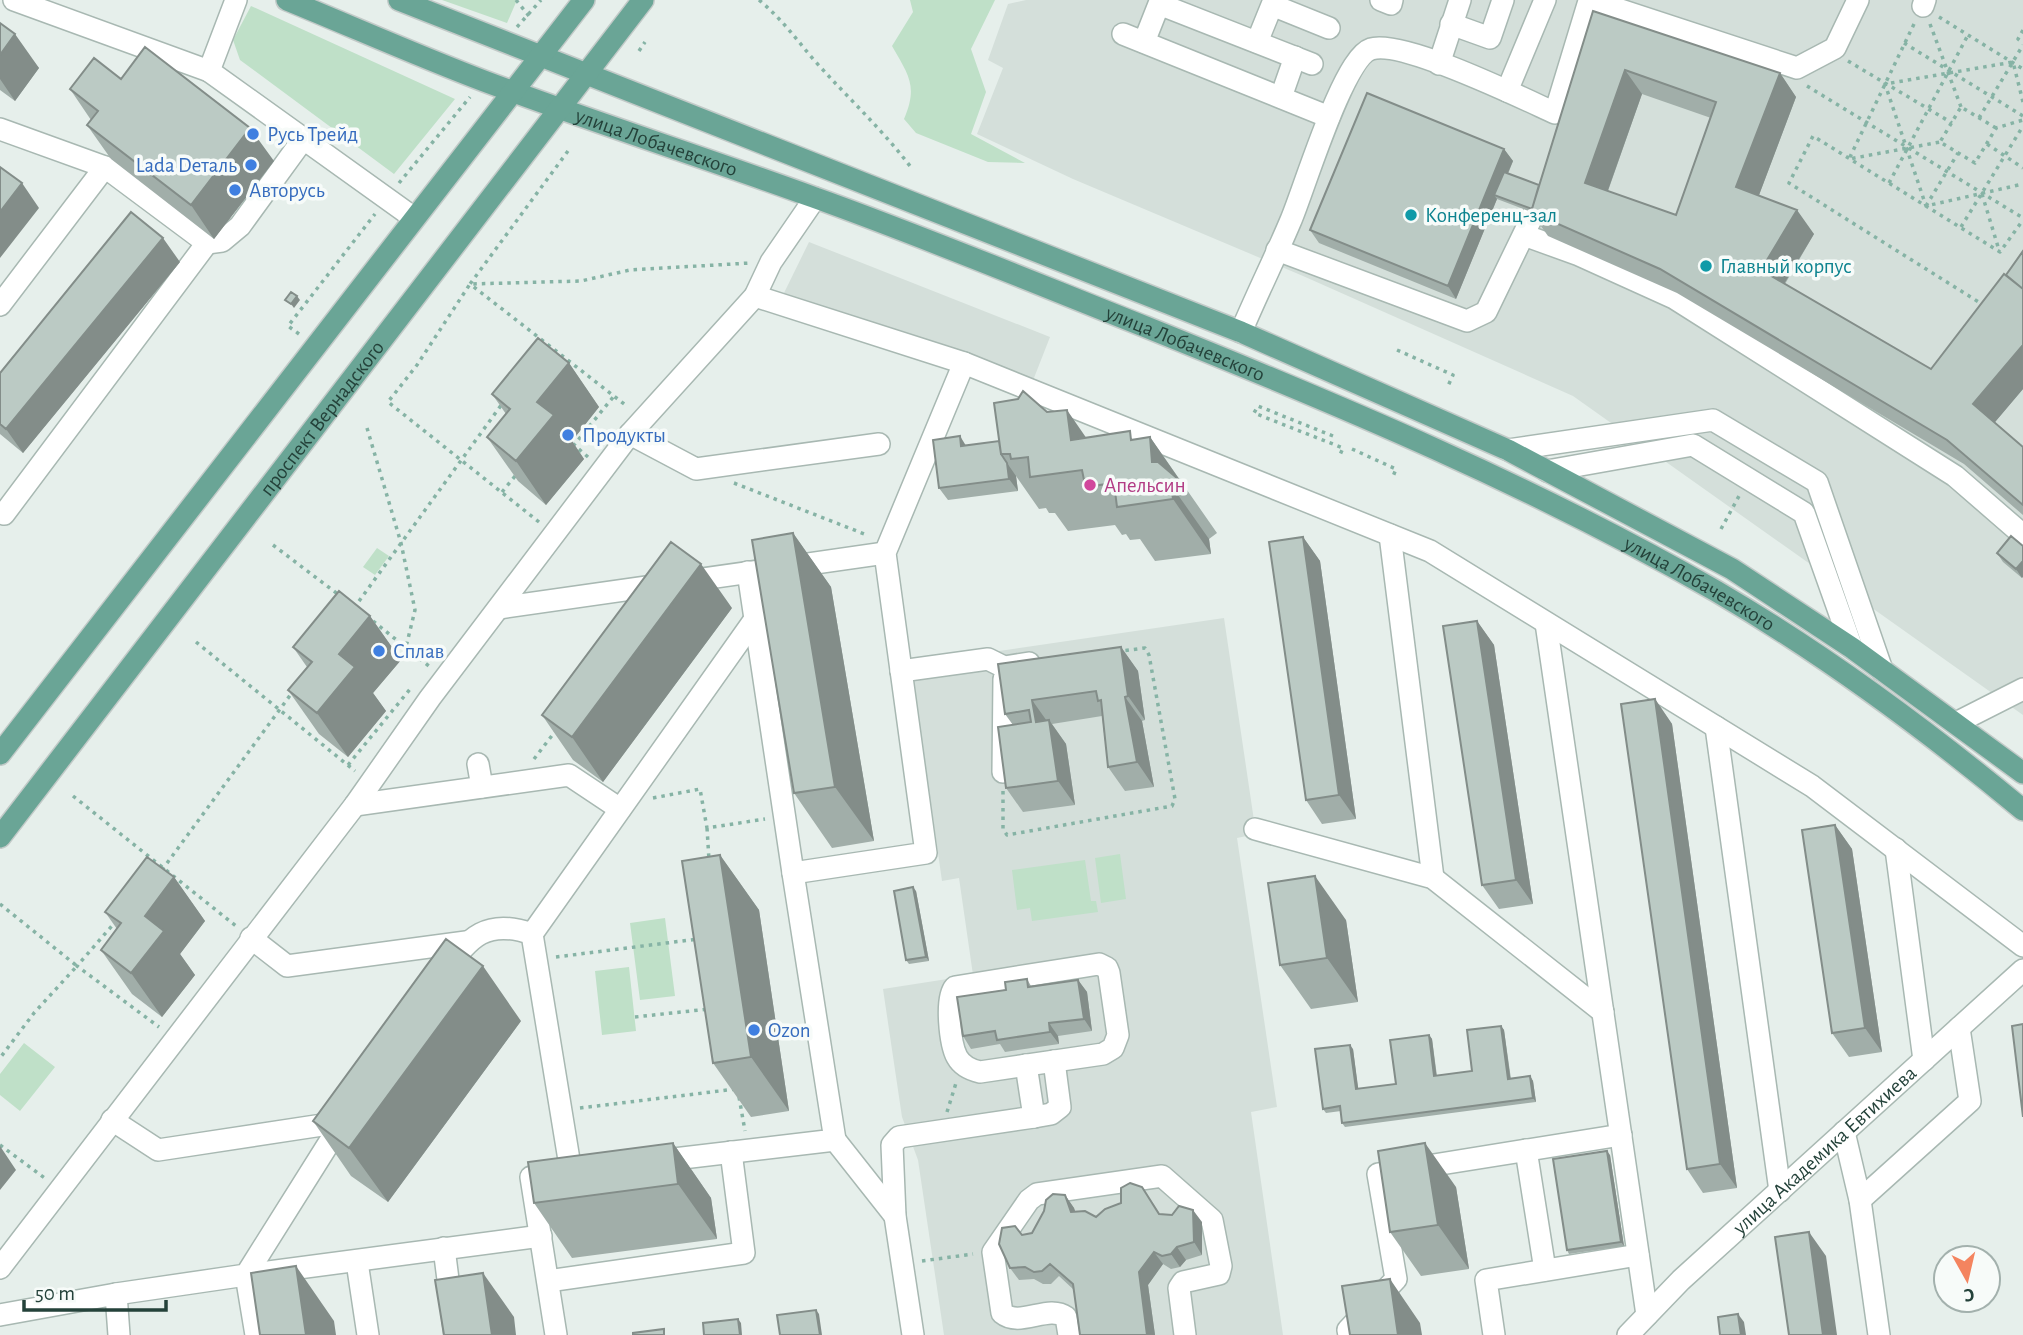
<svg xmlns="http://www.w3.org/2000/svg" width="2023" height="1335" viewBox="0 0 2023 1335" font-family="'Alegreya Sans',sans-serif">
  <rect width="100%" height="100%" fill="#e6efeb"/>
  <path fill="#d4dfda" d="M1026,0H2023V715L1573,396L1303,276L1073,179L977,134L1003,68L988,60L1008,4Z
    M809,242L1050,337L1032,383L783,295Z
    M1224,618L1256,834L1237,838L1277,1107L1251,1112L1283,1335H944L918,1160L902,1117L883,989L973,975L959,878L942,881L911,664Z"/>
  <path fill="#bfe0c8" d="M442,0H517L507,23Z
    M910,0H995L971,49L986,92L971,134L1025,163L988,162L916,133L904,119C918,86 909,76 892,46L913,12Z
    M251,6L455,99L394,174L240,60L233,40Z
    M377,548L389,556L375,575L363,567Z
    M1120,854L1126,899L1101,903L1095,858Z
    M1085,860L1091,901H1096L1098,912L1032,921L1030,908L1017,910L1012,870Z
    M665,918L675,996L640,1000L630,923Z
    M629,967L636,1031L602,1035L595,971Z
    M24,1043L55,1067L20,1111L0,1095V1074Z"/>
  <g fill="none" stroke-linecap="round" stroke-linejoin="round">
    <g stroke="#a8b8b2" stroke-width="24">
      <g id="minor">
        <path d="M14,0L209,71"/>
        <path d="M236,0L209,71L414,218"/>
        <path d="M1381,0L1391,4L1392,0"/>
        <path d="M1590,0L1797,68L1835,48L1858,0"/>
        <path d="M1923,6L1925,0"/>
        <path d="M1451,24L1490,38L1503,0"/>
        <path d="M1123,34L1329,117"/>
        <path d="M1144,42L1159,4L1312,64"/>
        <path d="M1257,42L1272,5L1329,28"/>
        <path d="M1439,64L1460,0"/>
        <path d="M1507,91L1545,0"/>
        <path d="M1281,97L1295,57"/>
        <path d="M0,129L105,167L207,243L222,241L240,226L304,138"/>
        <path d="M1524,235L1579,255L1674,298L1955,476L2023,535"/>
        <path d="M1277,250L1467,321L1486,312L1534,213"/>
        <path d="M755,296L964,363L1430,551L1812,786L2023,946"/>
        <path d="M0,305L105,167"/>
        <path d="M1241,332C1257,294 1275,258 1291,220C1304,190 1343,58 1371,49C1402,39 1522,98 1555,113L1589,1"/>
        <path d="M630,434L696,469L879,444"/>
        <path d="M1508,450L1713,420L1817,482L1882,670"/>
        <path d="M1547,471L1693,445L1804,513L1852,648"/>
        <path d="M0,513L4,514L207,243"/>
        <path d="M1390,535L1433,878"/>
        <path d="M748,572L793,873L926,853L885,553L964,363"/>
        <path d="M499,608L885,553"/>
        <path d="M1546,623L1647,1315"/>
        <path d="M901,671L988,659L1004,667L1029,663"/>
        <path d="M1956,723L2023,689"/>
        <path d="M1716,727L1780,1191"/>
        <path d="M478,764L482,787"/>
        <path d="M1003,772L1004,679"/>
        <path d="M355,805L569,775L620,809"/>
        <path d="M1255,829L1433,878L1603,1012"/>
        <path d="M1896,849L1924,1060"/>
        <path d="M532,934L755,619"/>
        <path d="M251,938L287,966L466,942"/>
        <path d="M1099,964L1107,968L1109,973L1118,1035L1113,1048L1103,1054L980,1072C971,1070 962,1066 957,1057C950,1044 945,998 955,987Z"/>
        <path d="M445,971C469,937 487,918 532,934L571,1172"/>
        <path d="M1034,1117L1051,1114L1060,1107L1054,1061"/>
        <path d="M112,1120L158,1150L342,1122"/>
        <path d="M1844,1132L1860,1200L1879,1335"/>
        <path d="M835,1140L895,1216"/>
        <path d="M1526,1150L1545,1270"/>
        <path d="M657,1161L835,1140L793,873"/>
        <path d="M531,1177L556,1335"/>
        <path d="M1860,1200L1970,1101L1959,1028"/>
        <path d="M444,1248L455,1335"/>
        <path d="M357,1262L368,1335"/>
        <path d="M0,1268L355,805L430,698L630,434L755,296L771,262L815,198"/>
        <path d="M548,1281L744,1253L731,1152"/>
        <path d="M116,1294L246,1275L344,1119"/>
        <path d="M0,1315L116,1294L119,1335"/>
        <path d="M256,1335L246,1275L541,1236"/>
        <path d="M913,1335L895,1216L892,1145L899,1137L1034,1117L1026,1065"/>
        <path d="M1069,1335L1066,1317C1048,1304 1020,1328 1002,1313L993,1252L1029,1200L1037,1194L1162,1176L1212,1220L1221,1266L1219,1274L1183,1282L1179,1288L1185,1335"/>
        <path d="M1349,1335L1348,1330L1396,1279L1378,1174L1621,1135"/>
        <path d="M1494,1335L1486,1280L1638,1255"/>
        <path id="s1" d="M1628,1335L1681,1280L2023,970"/>
      </g>
    </g>
    <g stroke="#c2cac8" stroke-width="24">
      <g id="major">
        <path id="s2" d="M287,0C353,27 418,56 484,81C593,122 703,157 813,197C925,237 1035,283 1146,327C1340,405 1535,487 1716,591C1824,654 1927,730 2023,810"/>
        <path d="M399,0L1241,332L1508,450L1732,569L1852,648L2023,773"/>
        <path d="M0,754L584,0"/>
        <path id="s3" d="M0,837L643,0"/>
      </g>
    </g>
    <path stroke="#86b3a5" stroke-width="3.5" stroke-dasharray="3.5 5" stroke-linecap="butt" d="M516,0L529,16
      M759,0C781,18 796,39 814,60C847,97 879,126 910,166
      M1939,17L2023,69
      M1914,24L1849,159L1940,142
      M1930,24L1961,107
      M517,27L541,0
      M2023,30L2018,39L2023,43
      M1904,43L2023,116
      M639,51L645,42
      M1848,61L1952,123
      M1807,86L2023,218
      M2023,102L2013,62L1885,84L1926,206L2023,184
      M1979,118L2023,45
      M1996,128L1961,107L1940,142L1975,163L1996,128L2023,120
      M1987,144L2023,168
      M568,151L470,284L628,407
      M399,183L470,97
      M1889,183L1968,35
      M1982,194L1999,250
      M1926,206L1958,153
      M1961,227L2023,126
      M1985,306L1789,183L1813,136L2000,252L2023,220
      M299,334L288,326L375,214
      M1397,350L1453,375L1448,386
      M367,428L401,543L415,610L406,647
      M1333,436L1258,406L1254,413L1343,448L1339,457
      M1352,449L1396,469L1392,479
      M588,457L574,445L614,396
      M734,483L867,535
      M502,492L516,475
      M539,522L388,402L417,365L470,284L581,281L630,270L750,263
      M1721,529L1739,496
      M273,545L339,595
      M354,608L502,404
      M373,621L430,667
      M196,642L355,771
      M534,759L557,729
      M348,765L411,688
      M1003,791V829L1007,835L1172,806L1175,799L1149,655L1145,648L1122,651
      M73,796L236,926
      M653,798L700,789L707,828L765,819
      M707,828L709,860
      M162,870L294,690
      M0,904L77,966L34,1013L0,1058
      M117,920L77,966L159,1027
      M556,957L698,939
      M635,1017L709,1009
      M739,1097L745,1131
      M580,1108L736,1089
      M947,1112L956,1083
      M0,1145L46,1179
      M922,1261L973,1254"/>
    <use href="#minor" stroke="#fff" stroke-width="21"/>
    <use href="#major" stroke="#6aa596" stroke-width="21"/>
  </g>
  <path fill="#a1aea9" fill-rule="evenodd" d="M1593,11L1780,73L1796,97L1759,195L1814,234L1785,284L1931,369L2006,275L2023,250V389L1995,422L2023,447V515L1964,464L1677,293L1548,236L1531,212L1497,199L1456,299L1319,243L1310,230L1504,149L1513,161L1508,174L1539,185ZM1642,94L1711,118L1676,215L1608,191Z
    M0,23L39,68L15,101L0,90Z
    M121,79L274,161L214,239L111,159L87,125L91,120L70,89Z
    M180,262L23,453L0,434V373Z
    M569,363L599,407L572,441L584,459L546,505L518,481L487,437L506,414L492,394Z
    M1047,412L1087,438L1136,439L1150,437L1217,533L1209,539L1211,554L1155,561L1140,539L1130,540L1126,534L1122,535L1115,525L1068,531L1055,513H1049L1046,508L1039,509L1016,476L1018,491L948,500L939,488L966,446L999,441Z
    M793,533L831,587L874,841L832,848L794,793Z
    M1303,537L1320,561L1356,819L1322,824L1306,800Z
    M2023,546L2022,578L2003,562L1997,553Z
    M732,608L603,782L573,760L542,715Z
    M370,616L401,660L373,693L386,711L348,757L319,734L288,690L307,667L293,647Z
    M1477,621L1494,645L1533,904L1499,909L1482,885Z
    M1121,647L1138,671L1145,720L1142,721L1154,787L1125,791L1108,767L1102,716L1052,724L1066,744L1075,805L1023,812L1006,788L1013,725L1005,714Z
    M1655,699L1672,724L1737,1188L1703,1193L1687,1169Z
    M1835,825L1852,849L1882,1052L1849,1057L1832,1033Z
    M720,855L759,910L789,1111L751,1117L713,1063Z
    M174,877L205,921L180,954L195,975L162,1017L132,994L101,950L117,929L105,912Z
    M916,891L929,961L909,964L906,960Z
    M1346,920L1358,1002L1311,1009L1280,965Z
    M1027,979L1031,986L1078,980L1087,992L1092,1031L1058,1036L1059,1044L1005,1052L1000,1044L971,1049L963,1036L1006,990Z
    M521,1021L388,1202L351,1176L313,1121Z
    M1501,1026L1504,1030L1511,1079L1530,1076L1533,1081L1536,1102L1345,1127L1342,1123L1341,1111L1326,1113L1323,1109L1353,1049L1358,1089L1396,1084L1429,1035L1432,1039L1437,1076L1472,1071Z
    M673,1143L711,1198L717,1239L572,1258L534,1203Z
    M1610,1155L1624,1246L1569,1254L1567,1250Z
    M1142,1187L1160,1214L1202,1222V1255L1186,1260L1180,1267L1171,1269L1163,1264L1148,1285L1155,1335H1080L1074,1290L1059,1276L1051,1284H1043L1034,1279L1019,1280L1010,1268L1022,1235L1032,1233L1065,1195L1074,1208L1075,1212L1096,1217L1121,1203Z
    M1456,1187L1469,1269L1421,1276L1390,1232Z"/>
  <path fill="#838d89" d="M15,34L39,68L15,101L0,79V55Z
    M1625,70L1642,94L1602,207L1585,183Z
    M1780,73L1796,97L1753,211L1736,187Z
    M250,128L274,161L214,239L191,205Z
    M1504,149L1513,161L1498,196L1494,195L1497,199L1456,299L1448,286Z
    M22,183L39,208L0,258V212Z
    M1797,210L1814,234L1778,294L1761,270Z
    M163,238L180,262L23,453L6,429Z
    M297,296L300,300L294,308L291,304Z
    M2023,345V389L1990,428L1973,404Z
    M569,363L599,407L572,441L584,459L546,505L516,461L537,402Z
    M1067,410L1105,465L1071,440Z
    M960,436L968,449L961,446Z
    M1150,437L1188,492L1178,479L1171,485L1209,539L1211,554L1173,499L1152,462Z
    M1007,463L1016,476L1018,491L1009,479Z
    M793,533L831,587L874,841L835,787Z
    M1303,537L1320,561L1356,819L1339,795Z
    M2023,561V577L2022,578L2016,569Z
    M701,564L732,608L603,782L572,737Z
    M370,616L401,660L373,693L386,711L348,757L317,713L339,654Z
    M1477,621L1494,645L1533,904L1516,880Z
    M1121,647L1138,671L1145,720L1128,696Z
    M1125,697L1142,721L1154,787L1137,762Z
    M1655,699L1672,724L1737,1188L1720,1164Z
    M1032,700L1049,724L1036,722Z
    M1049,720L1066,744L1075,805L1058,781Z
    M1835,825L1852,849L1882,1052L1865,1028Z
    M720,855L759,910L789,1111L751,1057Z
    M1315,876L1346,920L1358,1002L1327,958Z
    M174,877L205,921L180,954L195,975L162,1017L131,973L145,916Z
    M913,887L916,891L929,961L926,957Z
    M483,966L521,1021L388,1202L349,1148Z
    M1078,980L1087,992L1092,1031L1084,1019Z
    M1049,1023L1058,1036L1059,1044L1050,1032Z
    M1501,1026L1504,1030L1511,1083L1508,1079Z
    M1429,1035L1432,1039L1437,1080L1434,1076Z
    M1350,1045L1353,1049L1359,1094L1356,1089Z
    M1530,1076L1533,1081L1536,1102L1533,1098Z
    M673,1143L711,1198L717,1239L678,1184Z
    M1425,1143L1456,1187L1469,1269L1438,1225Z
    M0,1146L16,1170L0,1190Z
    M1607,1151L1610,1155L1624,1246L1621,1242Z
    M1065,1195L1074,1208L1080,1225L1071,1212Z
    M1193,1210L1202,1222V1255L1194,1242Z
    M1809,1232L1826,1256L1837,1335H1823Z
    M1177,1247L1186,1260L1180,1267L1171,1254Z
    M1154,1252L1163,1264L1148,1285L1155,1335H1147L1139,1272Z
    M296,1266L334,1321L336,1335H306Z
    M483,1273L514,1317L516,1335H492Z
    M1390,1279L1420,1323L1422,1335H1398Z
    M816,1310L819,1314L822,1335H820Z
    M1738,1314L1744,1322L1746,1335H1741Z
    M738,1319L741,1323L742,1335H740Z"/>
  <path fill="#bbcac4" stroke="#838d89" stroke-width="2" fill-rule="evenodd" d="M1593,11L1780,73L1736,187L1797,210L1761,270L1931,369L2004,274L2023,289V345L1973,404L2023,447V505L1947,440L1660,269L1531,212ZM1625,70L1716,102L1676,215L1585,183Z
    M0,23L15,34L0,55Z
    M145,47L250,128L191,205L87,125L98,111L70,89L94,58L121,79Z
    M1367,93L1504,149L1448,286L1310,230Z
    M0,167L22,183L0,212Z
    M1504,172L1539,185L1532,209L1494,195Z
    M131,212L163,238L6,429L0,424V373Z
    M2023,251V289L2006,275Z
    M291,292L297,296L291,304L285,300Z
    M538,338L569,363L537,402L554,415L516,461L487,437L510,409L492,394Z
    M1023,391L1047,412L1067,410L1071,440L1130,431L1131,440L1150,437L1152,462H1158L1178,479L1171,485L1173,499L1117,507L1114,483L1092,486L1091,479L1084,480L1082,470L1030,477L1028,457L1011,459L1010,454H1001L994,403L1018,399Z
    M960,436L961,446L999,441L1001,454L1007,463L1009,479L939,488L933,440Z
    M793,533L835,787L794,793L752,540Z
    M2011,536L2023,546V561L2016,569L1997,553Z
    M1303,537L1339,795L1306,800L1269,542Z
    M671,542L701,564L572,737L542,715Z
    M339,591L370,616L339,654L355,667L317,713L288,690L312,662L293,647Z
    M1477,621L1516,880L1482,885L1443,626Z
    M1121,647L1128,696L1125,697L1137,762L1108,767L1101,700L1098,701L1096,691L1032,700L1036,722L1049,720L1058,781L1006,788L998,727L1031,722L1029,710L1005,714L998,664Z
    M1655,699L1720,1164L1687,1169L1621,704Z
    M1835,825L1865,1028L1832,1033L1802,830Z
    M720,855L751,1057L713,1063L682,861Z
    M147,857L174,877L145,916L164,931L131,973L101,950L121,923L105,912Z
    M1315,876L1327,958L1280,965L1268,883Z
    M913,887L926,957L906,960L894,891Z
    M446,939L483,966L349,1148L313,1121Z
    M1027,979L1028,987L1078,980L1084,1019L1049,1023L1050,1032L997,1040L995,1031L963,1036L957,997L1006,990L1005,982Z
    M2023,1024V1117L2012,1026Z
    M1501,1026L1508,1079L1530,1076L1533,1098L1342,1123L1340,1106L1323,1109L1315,1049L1350,1045L1356,1089L1396,1084L1390,1040L1429,1035L1434,1076L1472,1071L1467,1030Z
    M673,1143L678,1184L534,1203L528,1162Z
    M1425,1143L1438,1225L1390,1232L1378,1151Z
    M1607,1151L1621,1242L1567,1250L1553,1159Z
    M1130,1183L1142,1187L1159,1214L1172,1215L1179,1206L1193,1210L1194,1242L1177,1247L1171,1254L1162,1256L1154,1252L1139,1272L1147,1335H1080L1073,1284L1050,1264L1042,1271L1034,1272L1025,1267L1010,1268L999,1244L1002,1228L1015,1226L1022,1235L1032,1233L1044,1211L1046,1200L1053,1194L1065,1195L1071,1212L1085,1211L1096,1217L1105,1209L1121,1203V1188Z
    M1809,1232L1823,1335H1789L1775,1237Z
    M296,1266L306,1335H260L251,1273Z
    M483,1273L492,1335H444L435,1280Z
    M1390,1279L1398,1335H1350L1342,1286Z
    M816,1310L820,1335H780L777,1315Z
    M1738,1314L1741,1335H1720L1718,1317Z
    M738,1319L740,1335H704L703,1323Z
    M664,1329V1335H633V1333Z"/>
  <g fill="#3f7fe0" stroke="#f7fbf9" stroke-width="2.5">
    <circle cx="253" cy="134" r="7"/>
    <circle cx="251" cy="165" r="7"/>
    <circle cx="235" cy="190" r="7"/>
    <circle cx="568" cy="435" r="7"/>
    <circle cx="379" cy="651" r="7"/>
    <circle cx="754" cy="1030" r="7"/>
  </g>
  <g fill="#0f9aa8" stroke="#f7fbf9" stroke-width="2.5">
    <circle cx="1411" cy="215" r="7"/>
    <circle cx="1706" cy="266" r="7"/>
  </g>
  <circle fill="#d1479c" stroke="#f7fbf9" stroke-width="2.5" cx="1090" cy="485" r="7"/>
  <g text-anchor="middle" dominant-baseline="central" stroke-width="7" stroke-linejoin="round" paint-order="stroke">
    <g font-size="21" fill="#366cbe" stroke="#f7fbf9" text-anchor="start">
      <text x="267" y="134">Русь Трейд</text>
      <text x="237" y="165" text-anchor="end">Lada Dеталь</text>
      <text x="249" y="190">Авторусь</text>
      <text x="582" y="435">Продукты</text>
      <text x="393" y="651">Сплав</text>
      <text x="768" y="1030">Ozon</text>
    </g>
    <g font-size="21" fill="#24423a" stroke="#f7fbf9">
      <text stroke="none"><textPath href="#s2" startOffset="396">улица Лобачевского</textPath></text>
      <text stroke="none"><textPath href="#s2" startOffset="962">улица Лобачевского</textPath></text>
      <text stroke="none"><textPath href="#s3" startOffset="528">проспект Вернадского</textPath></text>
      <text stroke="none"><textPath href="#s2" startOffset="1530">улица Лобачевского</textPath></text>
      <text stroke="none"><textPath href="#s1" startOffset="270">улица Академика Евтихиева</textPath></text>
    </g>
    <g font-size="21" fill="#0d838f" stroke="#f7fbf9" text-anchor="start">
      <text x="1425" y="215">Конференц-зал</text>
      <text x="1720" y="266">Главный корпус</text>
    </g>
    <g font-size="21" fill="#b23c85" stroke="#f7fbf9" text-anchor="start">
      <text x="1104" y="485">Апельсин</text>
    </g>
  </g>
  <g transform="translate(1967 1279) rotate(172)"><circle r="33" fill="#f7fbf9" stroke="#a3b1ad" stroke-width="2"/>
  <path d="M0-5L12 26L0 18L-12 26Z" fill="#f4845f"/>
  <text y="-10" font-size="19" font-weight="bold" text-anchor="middle" fill="#24423a">С</text>
  </g>
  <path d="M24 1300v10h142v-10" fill="none" stroke="#24423a" stroke-width="3.5"/>
  <text x="35" y="1300" font-size="21" fill="#24423a" stroke="#f7fbf9" stroke-width="5" paint-order="stroke">50 m</text>
</svg>
